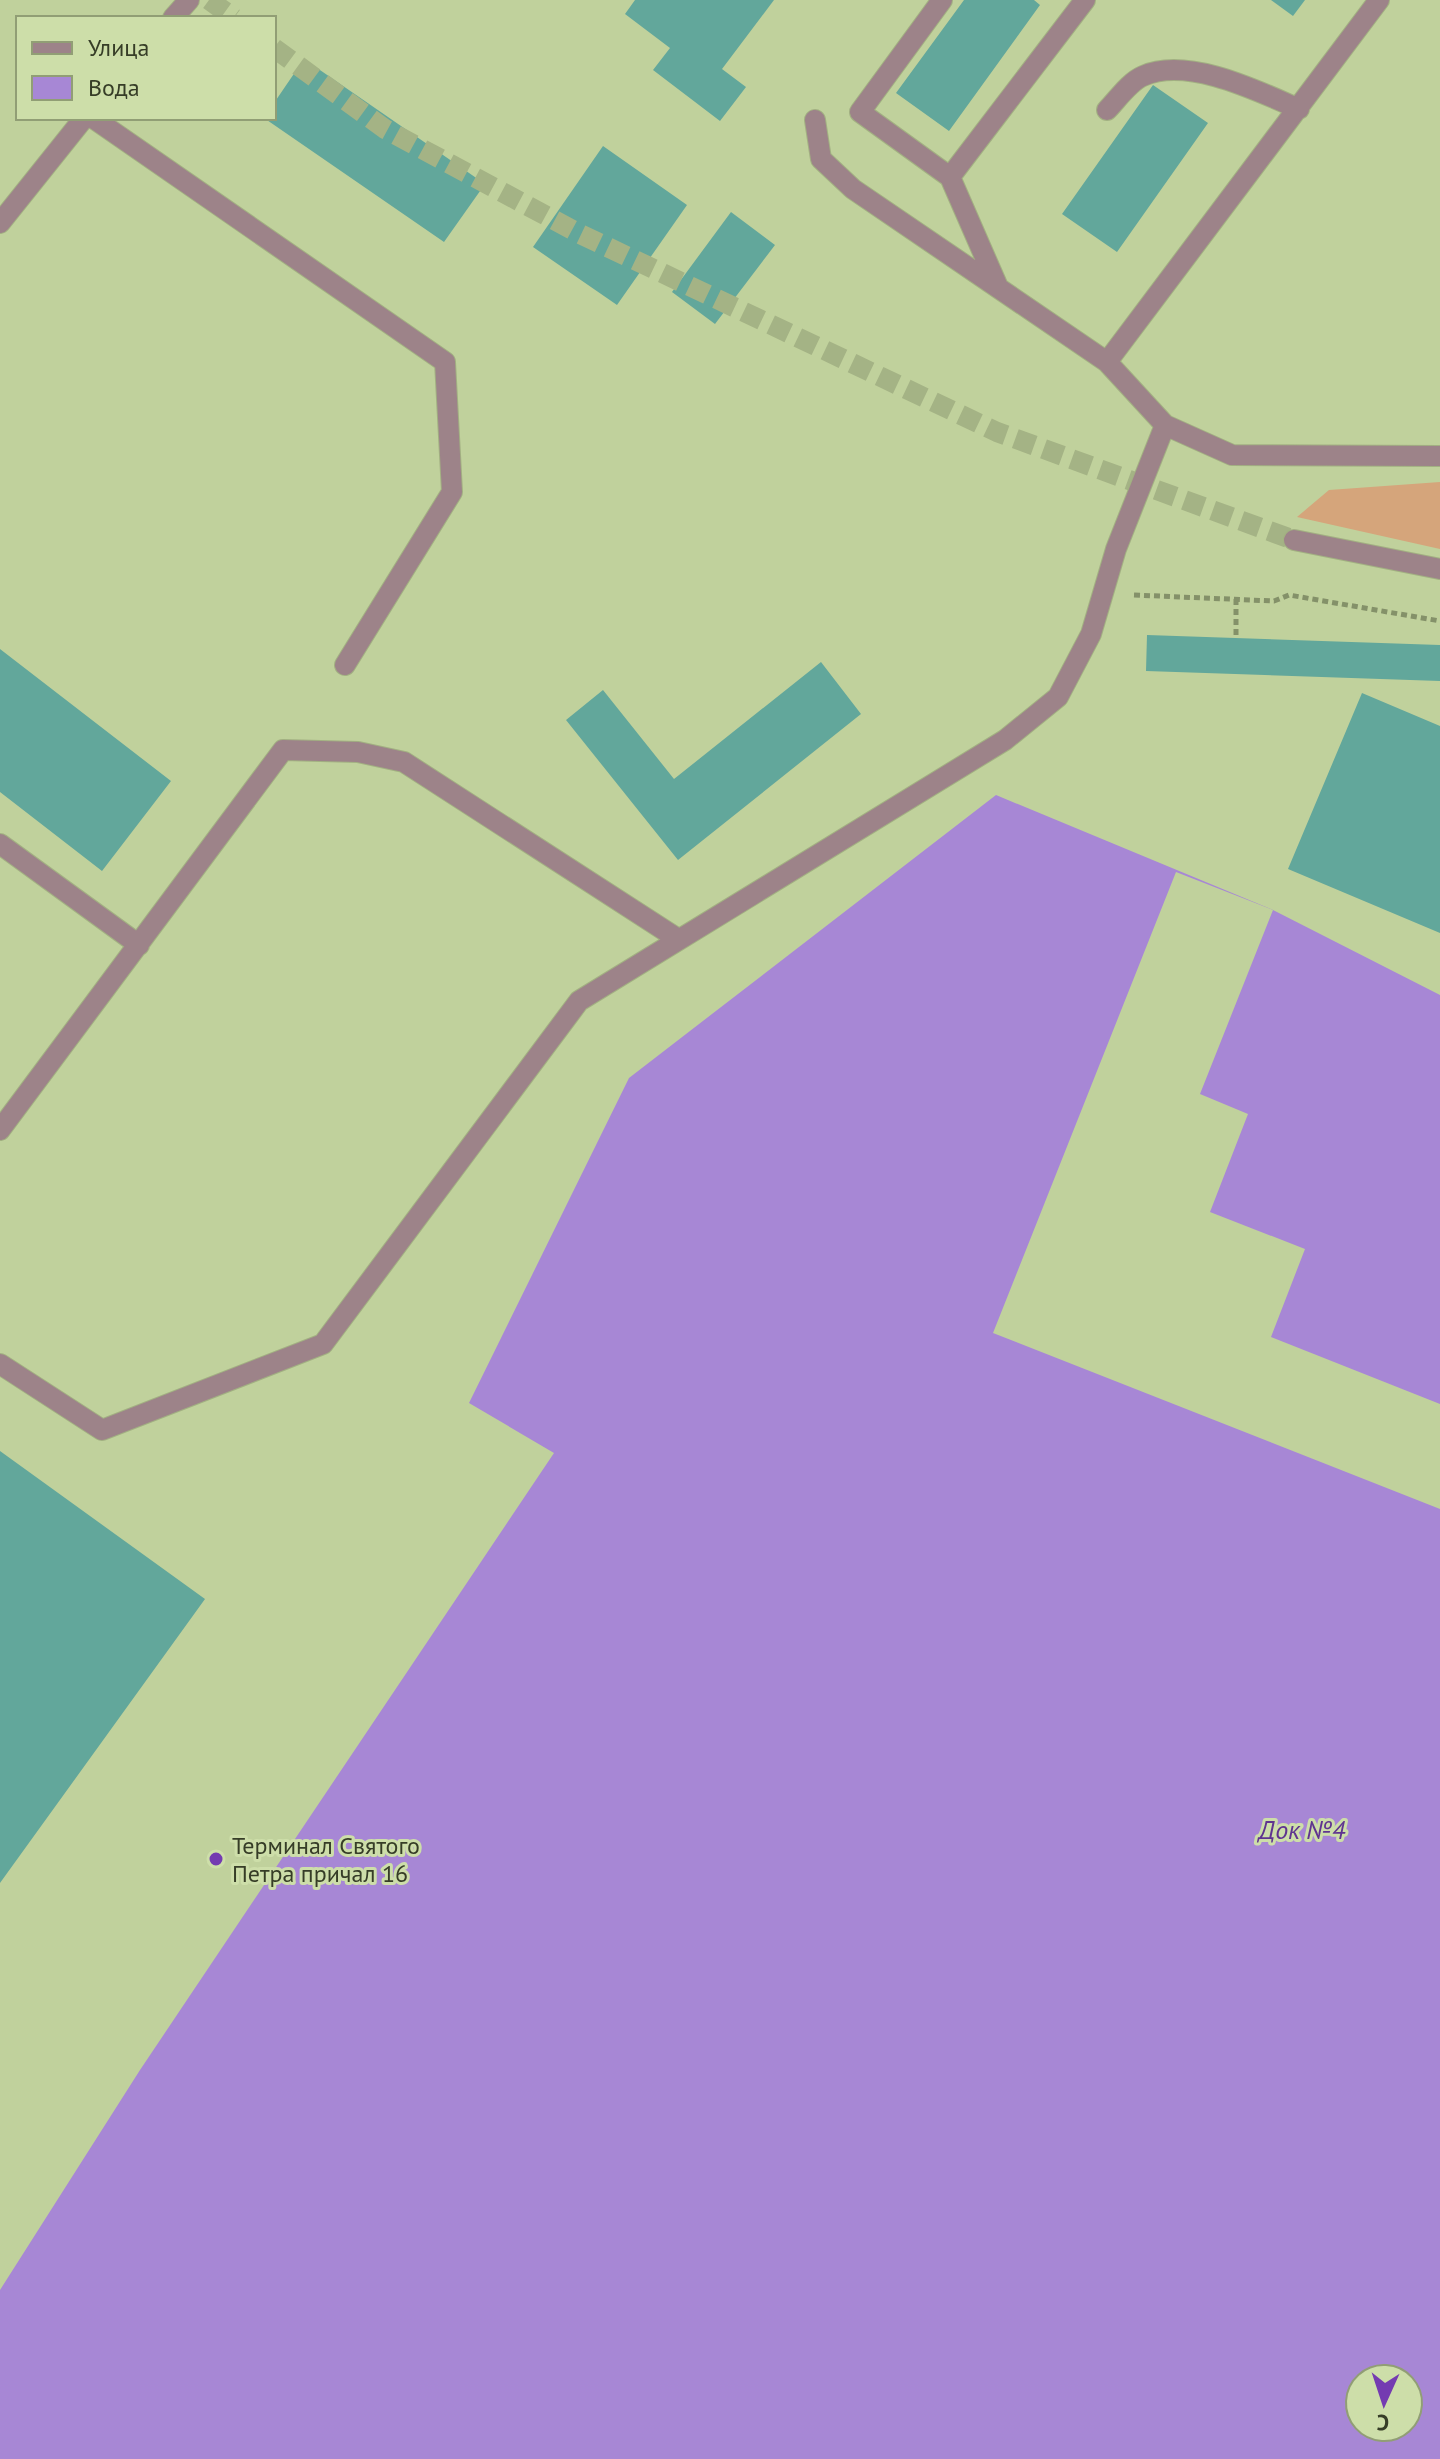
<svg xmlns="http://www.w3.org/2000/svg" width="1440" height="2459" viewBox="0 0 1440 2459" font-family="'PT Sans',sans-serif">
  <rect width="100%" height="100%" fill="#c0d19c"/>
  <path fill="#d5a57b" d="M1440,482V549L1297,517L1329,490Z"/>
  <path fill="#a787d5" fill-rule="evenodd" d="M996,795L1273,910L1440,995V2459H0V2290L140,2070L554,1453L469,1403L629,1078ZM1360,2379H1408V2427H1360Z"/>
  <path fill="#c0d19c" d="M1176,872L1273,910L1200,1094L1248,1114L1210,1212L1305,1249L1271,1337L1440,1404V1509L993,1333Z"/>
  <path fill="#62a79b" d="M635,0H774L722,69L746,87L720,121L653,70L670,48L625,14Z
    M964,0H1034L1040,5L949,131L896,93Z
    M1271,0H1305L1293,16Z
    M304,59L485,184L444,242L264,118H274V103Z
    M1153,85L1208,123L1117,252L1062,214Z
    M603,146L687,205L617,305L533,247Z
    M731,212L775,245L715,324L672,292Z
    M1147,635L1440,645V681L1146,671Z
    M0,649L171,781L102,871L0,792Z
    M821,662L861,714L678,860L566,720L603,690L674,779Z
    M1362,693L1440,726V933L1288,869Z
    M0,1451L205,1599L0,1883Z"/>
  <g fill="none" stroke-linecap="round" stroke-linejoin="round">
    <path stroke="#a4b385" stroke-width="20" stroke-dasharray="20 10" stroke-linecap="butt" d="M209,0L234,18
      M274,48L385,129L580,234L997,432L1294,540"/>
    <g stroke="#a2b082" stroke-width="22">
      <path id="minor" d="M942,0L860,112L950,177L998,287
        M173,18L189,0
        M1107,110C1117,100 1129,82 1143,76C1187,56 1258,91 1299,109
        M93,118L445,362L452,492L345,665
        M815,120L821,159L853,189L1107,362
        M950,177L1085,0
        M0,223L84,118
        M1165,425L1232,455L1440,456
        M1294,540L1440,569
        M0,844L139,945
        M0,1130L283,750L358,752L404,762L678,939
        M0,1364L102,1430L323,1344L579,1001L1005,740L1058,697L1091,634L1116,549L1165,425L1107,362L1379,0"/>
    </g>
    <path stroke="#849169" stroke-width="5" stroke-dasharray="6 4" stroke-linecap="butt" d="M1134,595L1274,601L1289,595L1440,621
      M1236,599V639"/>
    <use href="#minor" stroke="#9d8389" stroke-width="20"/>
  </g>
  <circle fill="#743bb1" stroke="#cddea9" stroke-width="3" cx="216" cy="1859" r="8"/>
  <g text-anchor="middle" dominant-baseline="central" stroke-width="6" stroke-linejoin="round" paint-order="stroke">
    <g font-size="24" fill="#363d27" stroke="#cddea9" text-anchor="start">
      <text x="232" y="1845">Терминал Святого<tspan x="232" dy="28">Петра причал 16</tspan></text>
    </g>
    <g font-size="26" font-style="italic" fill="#5f3490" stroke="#cddea9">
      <text x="1302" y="1829">Док №4</text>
    </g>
  </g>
  <rect x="16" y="16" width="260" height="104" fill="#cddea9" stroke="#919e75" stroke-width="2"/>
  <rect x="32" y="42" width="40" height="12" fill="#9d8389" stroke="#919e75" stroke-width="2"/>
  <text x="88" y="56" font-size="24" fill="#363d27">Улица</text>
  <rect x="32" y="76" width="40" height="24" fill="#a787d5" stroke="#919e75" stroke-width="2"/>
  <text x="88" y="96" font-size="24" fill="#363d27">Вода</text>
  <g transform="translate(1384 2403) rotate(183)"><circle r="38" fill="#cddea9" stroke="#919e75" stroke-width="2"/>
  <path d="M0-6L14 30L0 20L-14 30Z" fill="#743bb1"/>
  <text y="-12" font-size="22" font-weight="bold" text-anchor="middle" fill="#363d27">С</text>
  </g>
</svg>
